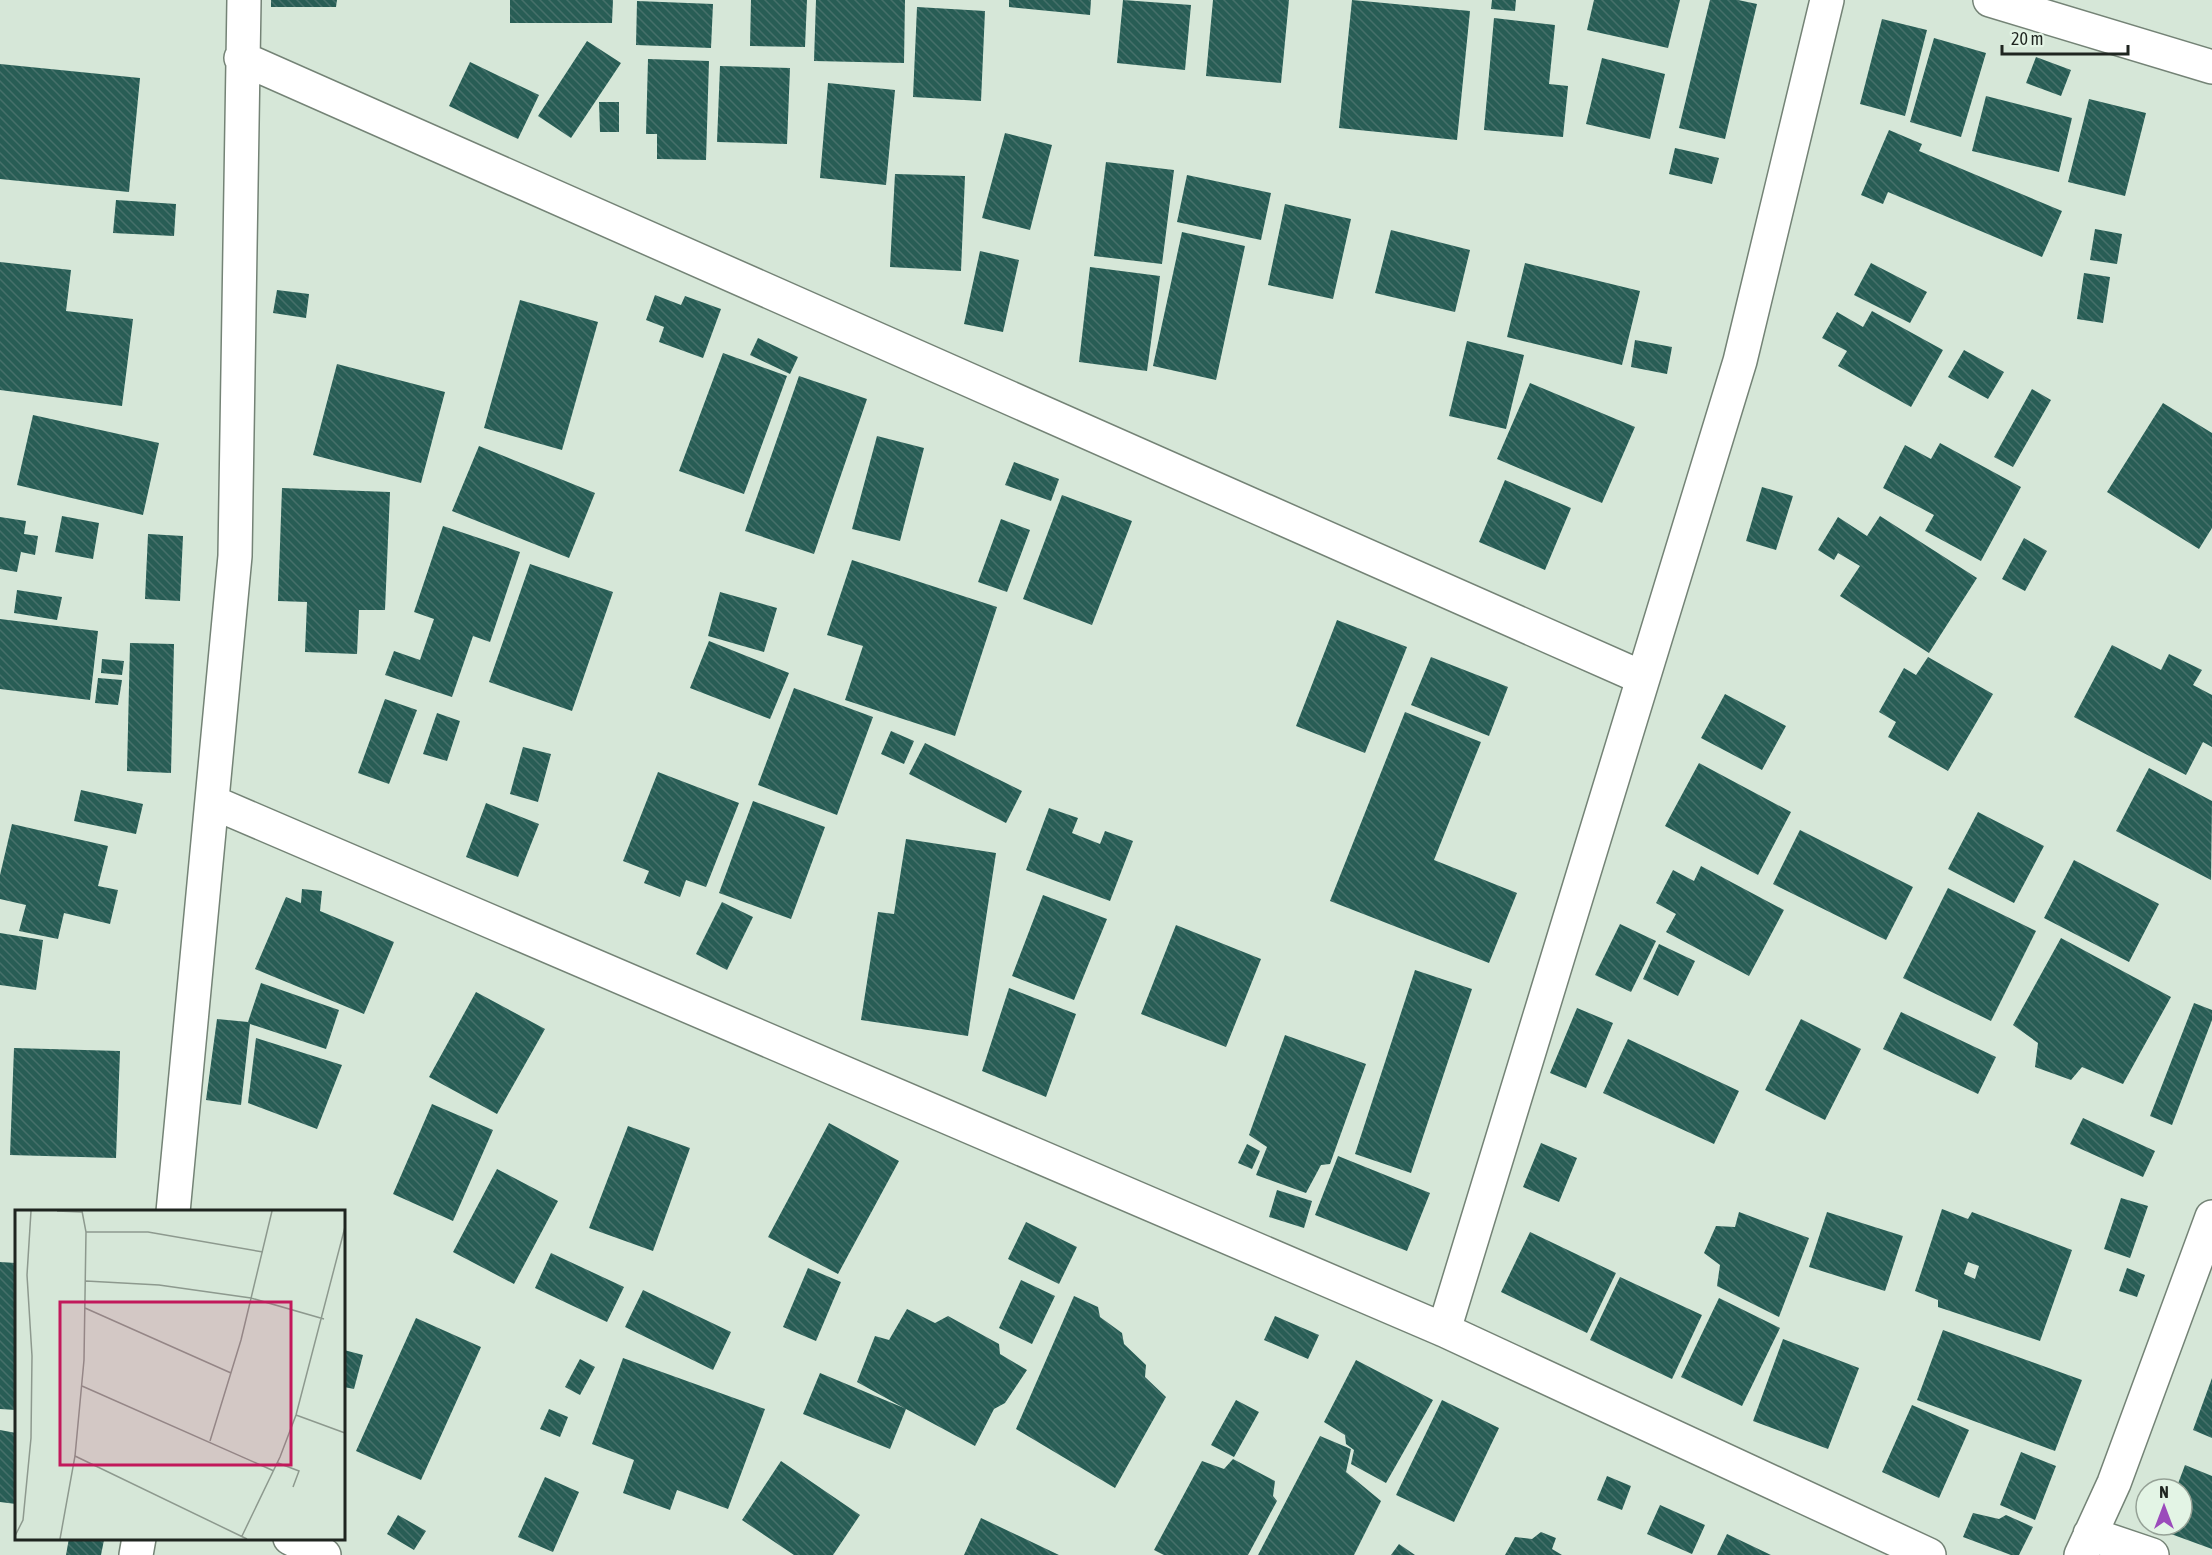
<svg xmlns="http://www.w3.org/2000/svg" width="2212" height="1555" viewBox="0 0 2212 1555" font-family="'Asap Condensed',sans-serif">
  <defs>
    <pattern id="building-back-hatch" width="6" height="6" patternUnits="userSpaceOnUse" patternTransform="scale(1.5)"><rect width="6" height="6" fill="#285d55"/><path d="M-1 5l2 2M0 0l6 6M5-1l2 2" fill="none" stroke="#46706a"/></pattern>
  </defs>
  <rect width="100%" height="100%" fill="#d6e7d8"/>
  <path fill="url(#building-back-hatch)" fill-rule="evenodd" d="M271,0H337L336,7H271Z
    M510,0H613L612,23H510Z
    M751,0H807L805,47L750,46Z
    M816,0H905L904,63L814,61Z
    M1009,0H1091L1090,15L1009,7Z
    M1123,0L1191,5L1185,70L1117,63Z
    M1213,0H1289L1281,83L1206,76Z
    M1352,0L1470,11L1457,140L1339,128Z
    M1492,0H1516L1515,11L1491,9Z
    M1594,0H1680L1668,48L1587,30Z
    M1710,0H1738L1757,4L1725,139L1679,128Z
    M637,1L713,4L711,48L636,45Z
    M917,7L985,11L981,101L913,97Z
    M1494,18L1555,25L1549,84L1568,86L1563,137L1484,130Z
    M1882,19L1927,30L1905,116L1860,104Z
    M1934,38L1986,53L1961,137L1910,122Z
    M587,41L621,63L571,138L538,116Z
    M2036,57L2071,70L2061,96L2026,83Z
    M1602,58L1665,74L1650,139L1586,124Z
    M648,59L709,61L706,160L657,159V134H646Z
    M470,62L539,95L518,139L449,106Z
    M0,64L140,78L129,192L0,179Z
    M720,66L790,68L787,144L717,142Z
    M828,83L895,90L886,185L820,178Z
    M1986,96L2072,118L2059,172L1972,151Z
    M2089,99L2146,113L2125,196L2068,182Z
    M599,102H619V132H600Z
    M1889,130L1922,144L1919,151L2062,211L2042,257L1888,192L1883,204L1861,195Z
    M1005,133L1052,145L1030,230L982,218Z
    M1675,148L1719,158L1712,184L1669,174Z
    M1106,162L1174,170L1162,264L1094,256Z
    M895,174L965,176L961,271L890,267Z
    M1187,175L1271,193L1261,240L1177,222Z
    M116,200L176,204L174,236L113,233Z
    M1285,204L1351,219L1333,299L1268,285Z
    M2095,229L2122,234L2117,264L2090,260Z
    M1391,230L1470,250L1455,312L1375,293Z
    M1182,232L1245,246L1216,380L1153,366Z
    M980,251L1019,260L1003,332L964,324Z
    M0,262L71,270L66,311L133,319L122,406L0,390Z
    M1525,263L1640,291L1622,365L1507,337Z
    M1871,263L1927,292L1910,323L1854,295Z
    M1090,267L1160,276L1147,371L1079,362Z
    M2084,273L2110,277L2103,323L2077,319Z
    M277,290L309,294L306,318L273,313Z
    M655,295L681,305L685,296L721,309L703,358L659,342L664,327L646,320Z
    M520,300L598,322L562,450L484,428Z
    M1872,311L1943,350L1911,407L1838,366L1847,351L1822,338L1837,312L1863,327Z
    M758,338L798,357L790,374L750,355Z
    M1635,340L1672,347L1667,374L1631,367Z
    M1467,341L1524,355L1506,429L1449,416Z
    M1964,350L2004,372L1988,399L1948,377Z
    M723,353L787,376L744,494L679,471Z
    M337,364L445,392L421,483L313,455Z
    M799,376L867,399L814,554L745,531Z
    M1530,383L1635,427L1602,503L1497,459Z
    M2032,389L2051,400L2013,467L1994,457Z
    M2163,403L2212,433V528L2199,549L2107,492Z
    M33,415L159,443L143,515L17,485Z
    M877,436L924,448L900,541L852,529Z
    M1940,443L2021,487L1981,561L1925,531L1934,515L1883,488L1905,445L1931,459Z
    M479,446L595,493L569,558L452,511Z
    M1014,462L1059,479L1051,501L1005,485Z
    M1505,480L1571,508L1545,570L1479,542Z
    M1762,487L1793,496L1776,550L1746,541Z
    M282,488L390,492L385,610H359L357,654L305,652L307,602L278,601Z
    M1062,495L1132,521L1092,625L1023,599Z
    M62,516L99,523L93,559L55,552Z
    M1880,516L1977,578L1929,653L1840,596L1860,566L1838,553L1834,560L1818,550L1838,517L1867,536Z
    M0,517L26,521L24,534L38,536L35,555L21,552L17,572L0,569Z
    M1001,519L1030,530L1007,592L978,582Z
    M443,526L520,552L490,642L473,636L452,697L385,675L394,651L420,660L434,619L414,612Z
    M148,534L183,536L180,601L145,599Z
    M2024,538L2047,551L2025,591L2002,579Z
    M852,560L997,607L955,736L845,700L863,646L827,635Z
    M530,564L613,592L572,711L489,682Z
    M17,590L62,597L57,620L14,613Z
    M720,592L777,608L764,652L708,636Z
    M0,619L98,631L90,700L0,689Z
    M1337,620L1407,647L1365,753L1296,726Z
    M709,641L789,673L770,719L690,688Z
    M130,643L174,644L171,773L127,771Z
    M2112,645L2161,670L2169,654L2202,670L2193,685L2212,695V747L2203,742L2186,775L2074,717Z
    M1431,657L1508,687L1489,736L1411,705Z
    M1928,657L1993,694L1948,771L1888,737L1896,722L1879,712L1904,668L1916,675Z
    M102,659L124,661L122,675L101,673Z
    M98,678L122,680L118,705L95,703Z
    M794,688L873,717L837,815L758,785Z
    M1725,694L1786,726L1762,770L1701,738Z
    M385,699L417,710L389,784L358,773Z
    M1405,712L1481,742L1434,860L1517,893L1489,963L1330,901Z
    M437,713L460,721L447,761L423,754Z
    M891,731L914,741L904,764L881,754Z
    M925,743L1022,791L1006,823L909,774Z
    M523,747L551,754L538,802L510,794Z
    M1699,763L1791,812L1758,875L1665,826Z
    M2149,768L2212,801L2211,880L2116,831Z
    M658,772L739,803L706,887L686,880L680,897L644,883L649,871L623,861Z
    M81,790L143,804L136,834L74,821Z
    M753,801L825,827L791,919L719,893Z
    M486,803L539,824L518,877L466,857Z
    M1049,808L1078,818L1072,833L1100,844L1105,831L1133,841L1110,901L1026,870Z
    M1978,812L2044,846L2014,903L1948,869Z
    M12,824L108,846L98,886L118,890L110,924L64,913L58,939L19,931L26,905L0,899V875Z
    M1800,830L1913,887L1886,940L1773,884Z
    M906,839L996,853L968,1036L861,1020L878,912L894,914Z
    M2074,860L2159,904L2129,962L2044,918Z
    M1701,866L1784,910L1749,976L1666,932L1676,914L1656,903L1673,870L1694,881Z
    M1948,888L2036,931L1991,1021L1903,978Z
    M302,889L322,891L320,911L394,942L364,1014L255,969L286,897L301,903Z
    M1043,895L1107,919L1074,1000L1012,976Z
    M722,902L753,917L727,970L696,954Z
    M1620,924L1656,941L1631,992L1595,975Z
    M1176,925L1261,959L1226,1047L1141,1014Z
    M0,933L43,940L36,990L0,985Z
    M2061,938L2171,997L2123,1084L2082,1067L2071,1080L2035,1067L2038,1043L2013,1025Z
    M1659,944L1695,961L1678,996L1643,979Z
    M1415,970L1472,989L1411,1173L1355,1154Z
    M261,983L339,1010L326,1049L250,1024L241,1105L206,1100L217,1019L248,1022Z
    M1009,988L1076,1014L1046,1097L982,1071Z
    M476,992L545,1029L497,1114L429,1077Z
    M2194,1003L2212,1010V1020L2172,1125L2150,1116Z
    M1577,1008L1613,1023L1586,1088L1550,1073Z
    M1901,1012L1996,1057L1978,1094L1883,1049Z
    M1801,1019L1861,1049L1825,1120L1765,1090Z
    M1285,1035L1366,1064L1330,1164L1321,1165L1306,1193L1256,1175L1267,1147L1249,1135Z
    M256,1038L342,1065L317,1129L248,1103Z
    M1628,1039L1739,1091L1714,1144L1603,1093Z
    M14,1048L120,1051L116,1158L10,1155Z
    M432,1104L493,1130L453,1221L393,1194Z
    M2083,1118L2155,1151L2143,1177L2070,1144Z
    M829,1123L899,1161L838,1274L768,1237Z
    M628,1126L690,1148L653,1251L589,1228Z
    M1541,1143L1577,1158L1559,1202L1523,1187Z
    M1247,1144L1260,1151L1252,1169L1238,1163Z
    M1338,1156L1430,1193L1407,1251L1315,1215Z
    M497,1169L558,1201L514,1284L453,1252Z
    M1277,1190L1312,1201L1304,1228L1269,1217Z
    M2121,1198L2148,1206L2130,1258L2104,1249Z
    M1942,1209L1968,1219L1972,1212L2072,1250L2040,1341L1938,1307V1300L1915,1291ZM1968,1262L1979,1266L1975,1279L1964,1274Z
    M1739,1212L1809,1238L1779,1317L1717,1286L1720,1265L1704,1253L1716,1226L1735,1227Z
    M1827,1212L1903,1236L1885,1291L1809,1267Z
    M1026,1222L1077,1247L1059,1284L1008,1259Z
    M1530,1232L1616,1273L1587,1333L1501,1292Z
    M551,1253L624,1287L607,1322L535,1288Z
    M0,1262L16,1263V1410L0,1409Z
    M808,1268L841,1282L816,1341L783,1327Z
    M2127,1268L2145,1275L2137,1297L2119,1291Z
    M1620,1277L1702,1315L1672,1379L1590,1340Z
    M1021,1280L1055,1296L1032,1344L999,1328Z
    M643,1290L731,1332L713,1370L625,1327Z
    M1074,1296L1098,1307L1100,1317L1122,1333L1124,1344L1146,1365L1145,1377L1166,1397L1115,1488L1016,1429Z
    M1719,1298L1780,1328L1742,1406L1681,1377Z
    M907,1309L935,1323L948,1316L999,1344L1000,1354L1027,1370L1005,1403L994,1409L975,1446L906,1409L890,1449L803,1414L820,1373L904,1408L857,1382L875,1336L889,1340Z
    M1275,1316L1319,1335L1308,1359L1264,1340Z
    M416,1318L481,1347L421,1480L356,1451Z
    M1943,1330L2082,1380L2055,1451L1917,1400Z
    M1783,1339L1859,1368L1828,1449L1753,1421Z
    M344,1350L363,1355L354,1389L344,1387Z
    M623,1358L765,1409L728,1509L677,1490L670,1510L623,1493L634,1460L592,1444Z
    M580,1359L595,1367L580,1395L565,1387Z
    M1356,1360L1433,1400L1386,1483L1351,1464L1354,1450L1346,1444L1345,1435L1324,1422Z
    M2212,1378V1438L2193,1430Z
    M1236,1400L1259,1412L1234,1457L1211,1445Z
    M1442,1400L1499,1428L1454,1522L1396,1495Z
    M1912,1405L1969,1430L1939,1498L1882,1472Z
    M549,1409L568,1417L560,1437L540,1429Z
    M0,1430L16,1433V1504L0,1502Z
    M1320,1436L1351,1449L1346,1472L1381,1501L1354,1555H1258Z
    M2021,1452L2056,1466L2035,1520L2000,1505Z
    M1233,1459L1275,1481L1273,1496L1277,1501L1248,1555H1164L1154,1550L1202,1461L1224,1469Z
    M781,1461L860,1515L833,1555H794L742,1520Z
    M2185,1465L2212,1476V1549L2160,1530L2162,1525H2182V1489H2176Z
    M1607,1476L1631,1486L1622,1510L1597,1500Z
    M545,1477L579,1492L553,1552L518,1537Z
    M1660,1505L1705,1525L1692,1554L1647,1534Z
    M1973,1513L1999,1519L2006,1515L2033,1527L2019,1555H2011L1963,1537Z
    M398,1515L426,1531L414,1550L387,1534Z
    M981,1518L1059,1555H964Z
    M1541,1532L1556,1538L1552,1549L1562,1555H1505L1515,1537L1532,1539Z
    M1727,1534L1771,1555H1717Z
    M69,1538L104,1540L101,1555H66Z
    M1399,1544L1415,1555H1391Z"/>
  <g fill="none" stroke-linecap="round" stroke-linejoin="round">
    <g stroke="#748376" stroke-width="36">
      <path id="minor" d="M1990,0L2212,67
        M241,58L1643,678
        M212,802L1444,1330L1929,1555
        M173,1212L235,556L244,0
        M1444,1330L1740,361L1827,0
        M2090,1534L2152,1555
        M290,1538L324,1555
        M136,1555L139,1538
        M2081,1555L2114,1483L2212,1217"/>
    </g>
    <use href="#minor" stroke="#fff" stroke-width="33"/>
  </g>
  <g transform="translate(15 1210)">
    <rect width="330" height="330" fill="#d6e7d8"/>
    <path fill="none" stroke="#8d998e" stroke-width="1.5" d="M42,1L67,2M71,22H133L248,42M71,71L144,75L236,88L309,109M70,98L216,163M67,176L259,261M281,205L330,223M195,231L226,130L257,1M60,246L232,329M263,253L284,261L278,277M0,326L8,310L16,228L17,146L12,65L16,1M227,326L265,247L281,205L330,17M45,329L60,246L69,150L71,22L67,1"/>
    <path fill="#c2185b" fill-opacity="0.15" stroke="#c2185b" stroke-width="3" d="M45,92H276V255H45Z"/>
    <rect width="330" height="330" fill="none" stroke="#1f2520" stroke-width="3"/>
  </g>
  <g transform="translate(2164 1507)"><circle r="28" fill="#e3f4e5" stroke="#95a196" stroke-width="1.5"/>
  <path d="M0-4.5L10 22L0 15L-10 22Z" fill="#9b4bbb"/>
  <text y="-9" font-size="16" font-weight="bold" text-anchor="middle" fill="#1f2520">N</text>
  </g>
  <path d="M2002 45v9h126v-9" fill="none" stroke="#1f2520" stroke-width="3"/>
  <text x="2011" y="45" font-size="18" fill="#1f2520" stroke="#e3f4e5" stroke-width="4.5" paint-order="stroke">20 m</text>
</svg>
